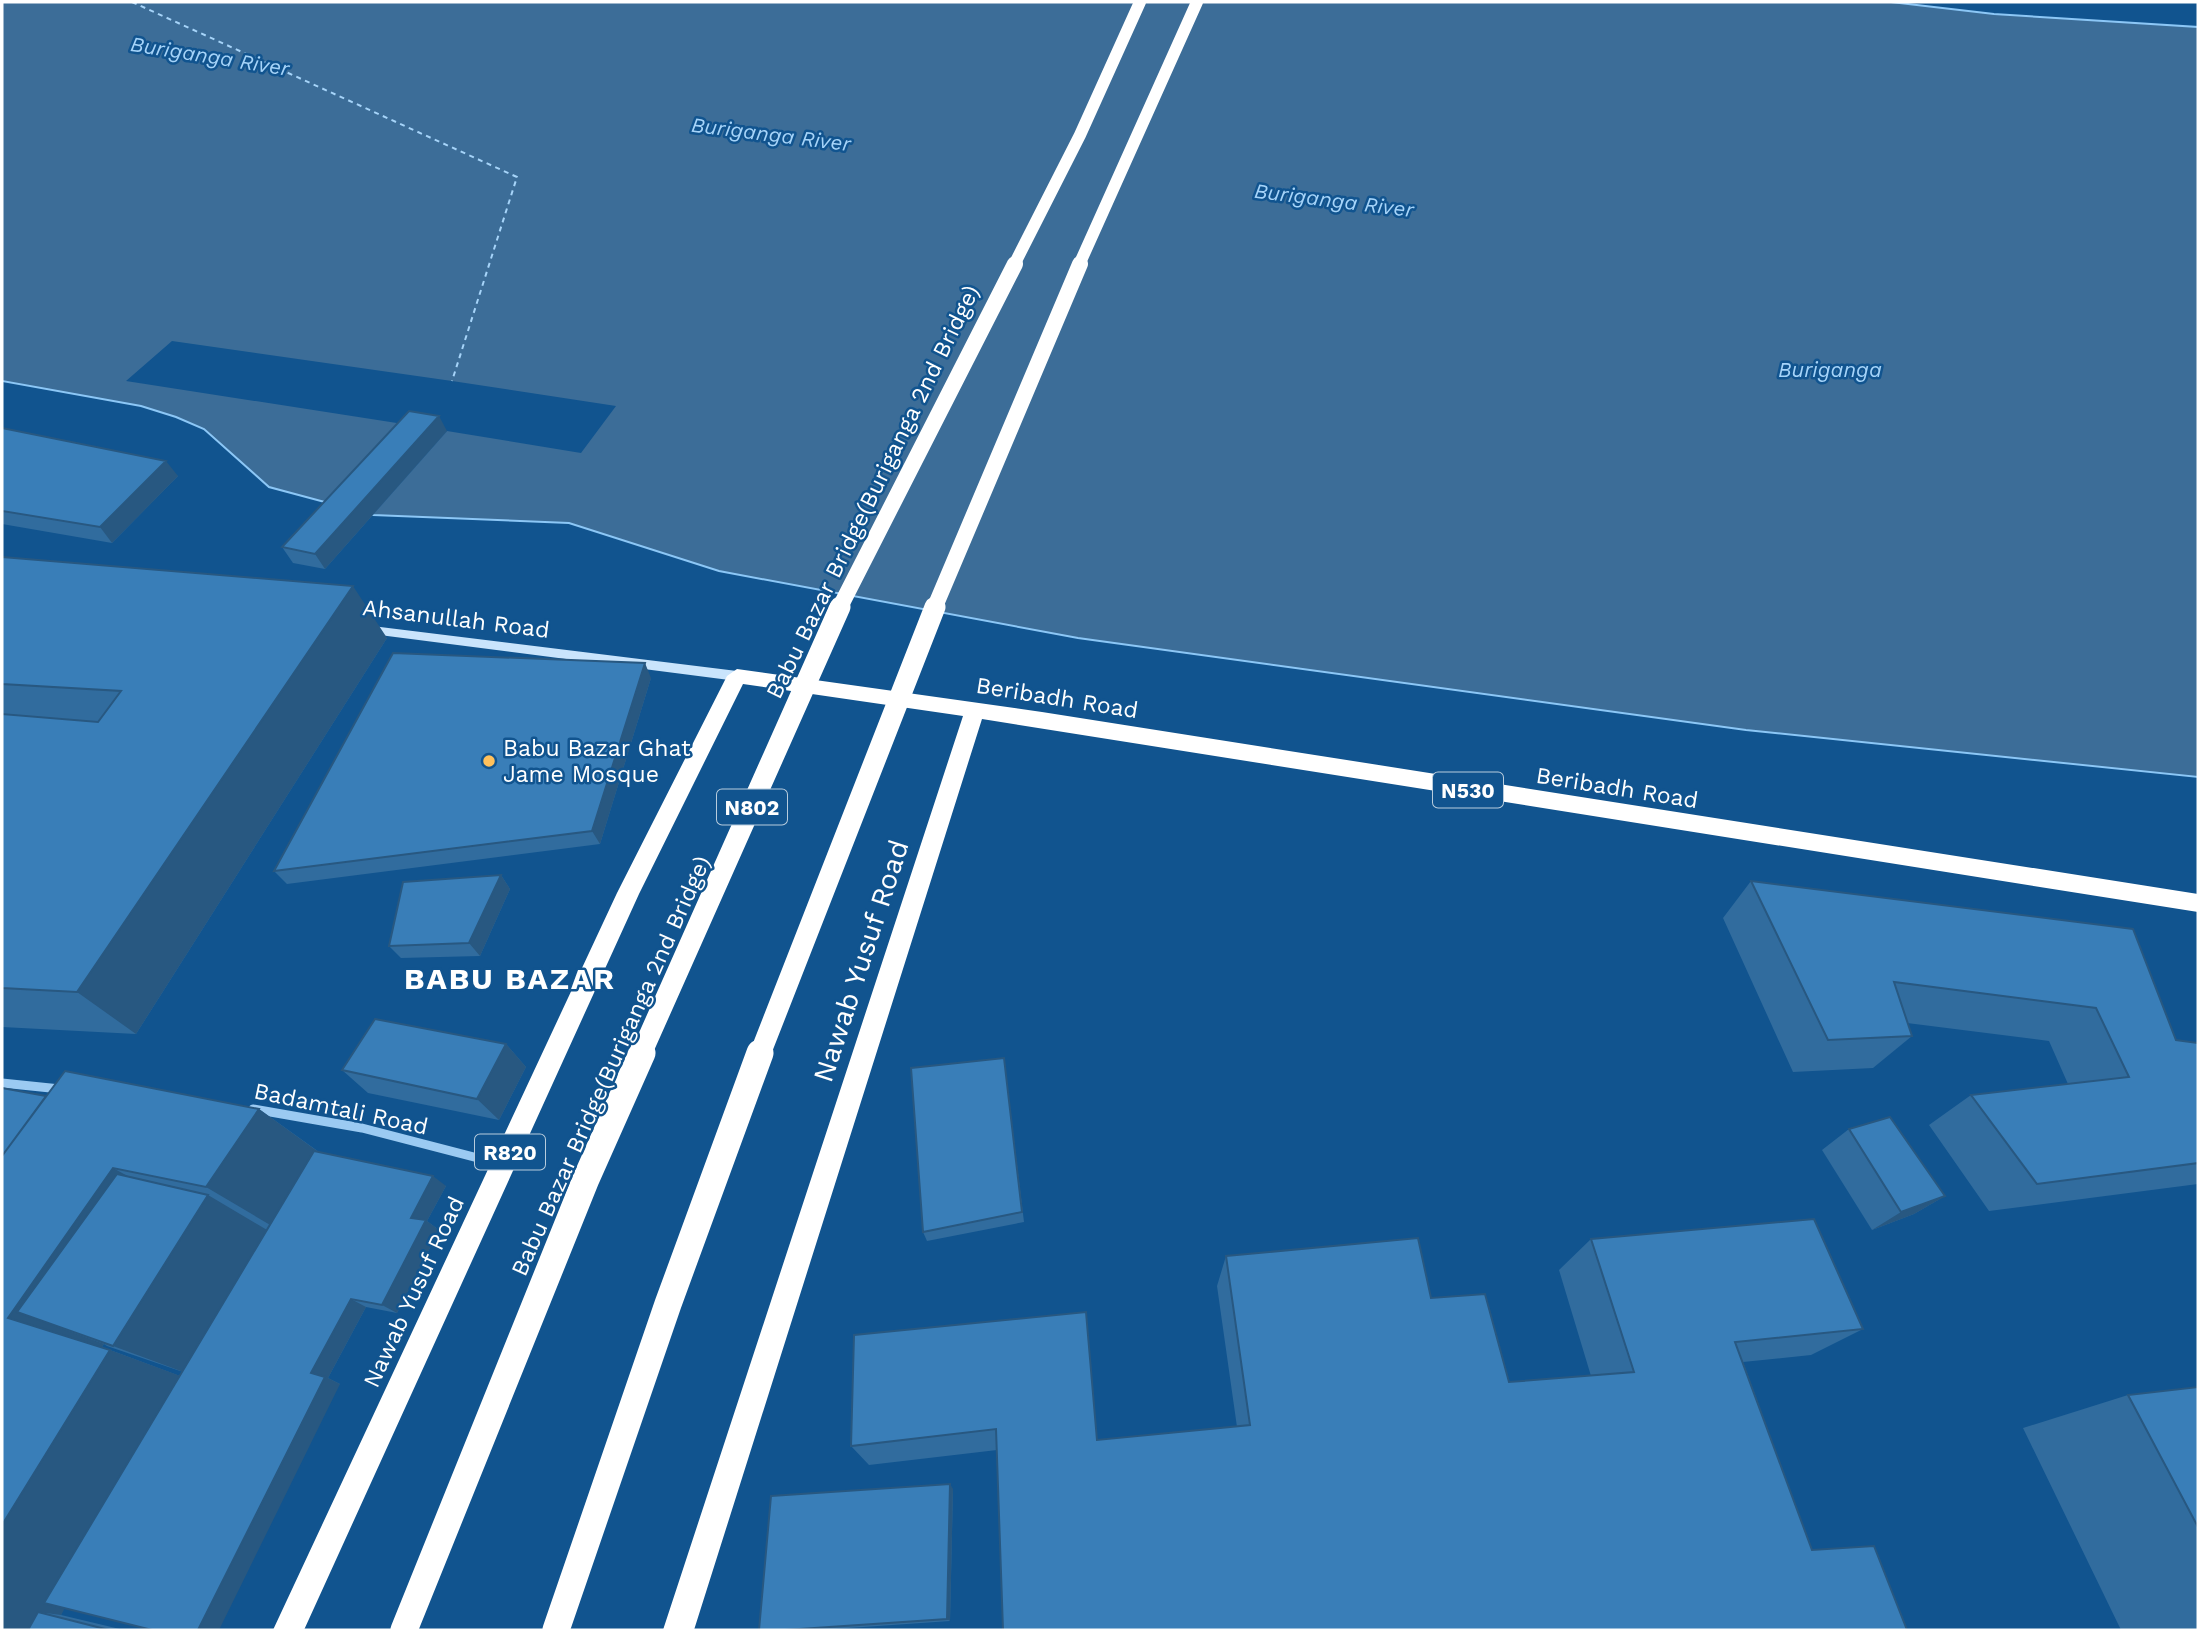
<svg xmlns="http://www.w3.org/2000/svg" width="2200" height="1632" viewBox="0 0 2200 1632" font-family="'Work Sans',sans-serif">
  <rect width="100%" height="100%" fill="#11548f"/>
  <path fill="#3c6d98" stroke="#8cc7f6" stroke-width="2" d="M2,2H1891L1994,14L2198,27V777L1746,730L1078,638L719,571L569,523L373,515L269,487L204,429L176,417L141,406L2,381Z"/>
  <path fill="#11548f" d="M172,341L452,381L616,406L581,453L447,431L370,518L416,426L126,381Z"/>
  <g fill="none" stroke-linecap="round" stroke-linejoin="round">
    <path stroke="#a6d4f9" stroke-width="2" stroke-dasharray="5 4.5" stroke-linecap="butt" d="M132,2L517,177L452,381"/>
    <path stroke="#9bcaf2" stroke-width="9" d="M2,1083L60,1089
      M253,1109L362,1128L501,1164"/>
    <path fill="#c9e4fc" fill-rule="evenodd" d="M364,625L737,671L743,676L737,681L364,633L358,629Z"/>
    <path fill="#fff" fill-rule="evenodd" d="M737,669L1042,712L2198,894V912L982,719L694,1630H663L963,716L743,684L639,894L304,1630H273L617,893L727,676Z"/>
    <path stroke="#fff" stroke-width="12" d="M1014,265L1080,135L1140,2
      M1079,265L1197,2"/>
    <path stroke="#fff" stroke-width="16" d="M839,609L1015,264
      M934,609L1080,264"/>
    <path stroke="#fff" stroke-width="21" d="M641,1054L840,607
      M760,1054L935,607"/>
    <path stroke="#fff" stroke-width="27" d="M404,1630L586,1179L642,1053
      M556,1630L668,1304L760,1053"/>
  </g>
  <path fill="#316c9e" fill-rule="evenodd" d="M2,428L178,476L112,543L2,524Z
    M447,431L325,569L293,563L282,547Z
    M2,557L387,638L136,1034L2,1027Z
    M651,678L600,844L287,884L274,871Z
    M501,875L510,889L480,956L401,958L389,946Z
    M1751,881L2133,929L2176,1040L2198,1043V1184L1989,1211L1929,1125L1971,1095L2068,1084L2049,1041L1907,1023L1912,1036L1873,1068L1793,1072L1723,918Z
    M506,1044L526,1067L499,1120L368,1093L342,1070Z
    M1004,1058L1024,1222L927,1241L923,1232Z
    M46,1096L259,1109L319,1152L446,1186L427,1221L439,1230L397,1313L366,1307L328,1378L340,1384L64,1608L61,1615L124,1630H2ZM104,1344L107,1346L183,1372L180,1376L102,1347Z
    M1849,1129L1945,1196L1914,1214L1872,1230L1822,1150Z
    M1591,1239L1863,1329L1811,1355L1743,1362L1812,1550L1907,1630L997,1450L869,1465L851,1446L854,1335L1097,1440L1237,1427L1217,1286L1226,1256L1509,1382L1591,1376L1559,1270Z
    M2198,1387V1630H2121L2023,1428L2128,1395Z
    M953,1489L950,1621L820,1630H759Z"/>
  <path fill="#285881" d="M439,416L447,431L325,569L315,554Z
    M166,461L178,476L112,543L100,527Z
    M353,586L387,638L136,1034L77,992Z
    M645,663L651,678L600,844L592,831Z
    M501,875L510,889L480,956L469,943Z
    M506,1044L526,1067L499,1120L477,1099Z
    M259,1109L324,1156L277,1229L206,1187Z
    M113,1168L191,1211L17,1312L104,1344L99,1351L8,1318Z
    M433,1176L446,1186L427,1221L439,1230L397,1313L382,1305L411,1218Z
    M208,1195L279,1237L197,1377L113,1346Z
    M1945,1196L1914,1214L1872,1230L1901,1212Z
    M351,1299L366,1307L328,1378L340,1384L219,1630H198L311,1373Z
    M110,1350L194,1381L61,1615L38,1612L52,1630H2V1525Z
    M950,1484L953,1489L950,1621L947,1619Z"/>
  <path fill="#397eb8" stroke="#285881" stroke-width="2" d="M409,411L439,416L315,554L282,547Z
    M2,428L166,461L100,527L2,511Z
    M2,557L353,586L77,992L2,988V714L98,722L121,691L2,684Z
    M393,653L645,663L592,831L274,871Z
    M501,875L469,943L389,946L403,882Z
    M1751,881L2133,929L2176,1040L2198,1043V1163L2037,1184L1971,1095L2129,1077L2096,1008L1894,982L1912,1036L1828,1040Z
    M375,1019L506,1044L477,1099L342,1070Z
    M1004,1058L1022,1212L923,1232L911,1068Z
    M65,1071L259,1109L206,1187L113,1168L8,1318L110,1350L2,1525V1156Z
    M2,1088L46,1096L2,1156Z
    M1890,1117L1945,1196L1901,1212L1849,1129Z
    M314,1151L433,1176L411,1218L426,1220L382,1305L351,1299L311,1373L325,1377L198,1630H152L44,1603Z
    M117,1174L208,1195L113,1346L17,1312Z
    M1814,1219L1863,1329L1735,1342L1812,1550L1874,1546L1907,1630H1003L996,1429L851,1446L854,1335L1086,1312L1097,1440L1250,1425L1226,1256L1418,1238L1431,1298L1485,1294L1509,1382L1634,1372L1591,1239Z
    M2198,1387V1527L2128,1395Z
    M950,1484L947,1619L785,1630H759L771,1496Z
    M38,1612L109,1630H28Z"/>
  <circle fill="#ffc15c" stroke="#11548f" stroke-width="2.5" cx="489" cy="761" r="7"/>
  <g text-anchor="middle" dominant-baseline="central" stroke-width="5" stroke-linejoin="round" paint-order="stroke">
    <g font-size="21" font-style="italic" fill="#a6d4f9" stroke="#11548f">
      <text transform="translate(210 56) rotate(9)">Buriganga River</text>
      <text transform="translate(771 134) rotate(7)">Buriganga River</text>
      <text transform="translate(1334 200) rotate(7)">Buriganga River</text>
      <text x="1830" y="369">Buriganga</text>
    </g>
    <g fill="#11548f" stroke="#b8ccdd" stroke-width="2">
      <rect x="1433" y="772.5" width="70" height="35" rx="5"/>
      <rect x="717" y="789.5" width="70" height="35" rx="5"/>
      <rect x="475" y="1134.5" width="70" height="35" rx="5"/>
    </g>
    <g font-size="21" font-weight="bold" fill="#fff">
      <text x="1468" y="790">N530</text>
      <text x="752" y="807">N802</text>
      <text x="510" y="1152">R820</text>
    </g>
    <g font-size="23" fill="#fff" stroke="#11548f">
      <text transform="translate(873 492) rotate(-64)">Babu Bazar Bridge(Buriganga 2nd Bridge)</text>
      <text transform="translate(456 619) rotate(7)">Ahsanullah Road</text>
      <text transform="translate(1057 698) rotate(9)">Beribadh Road</text>
      <text transform="translate(1617 788) rotate(9)">Beribadh Road</text>
      <text transform="translate(611 1066) rotate(-66)">Babu Bazar Bridge(Buriganga 2nd Bridge)</text>
      <text transform="translate(341 1109) rotate(12)">Badamtali Road</text>
      <text transform="translate(414 1292) rotate(-65)">Nawab Yusuf Road</text>
    </g>
    <g font-size="23" fill="#fff" stroke="#11548f" text-anchor="start">
      <text x="503" y="748">Babu Bazar Ghat<tspan x="503" dy="26">Jame Mosque</tspan></text>
    </g>
    <g font-size="28" fill="#fff" stroke="#11548f">
      <text transform="translate(861 961) rotate(-72)">Nawab Yusuf Road</text>
    </g>
    <g font-size="30" font-weight="bold" letter-spacing="2" fill="#fff" stroke="#11548f">
      <text x="510" y="978">BABU BAZAR</text>
    </g>
  </g>
  <rect width="2200" height="1632" fill="none" stroke="#ffffff" stroke-width="7"/>
</svg>
